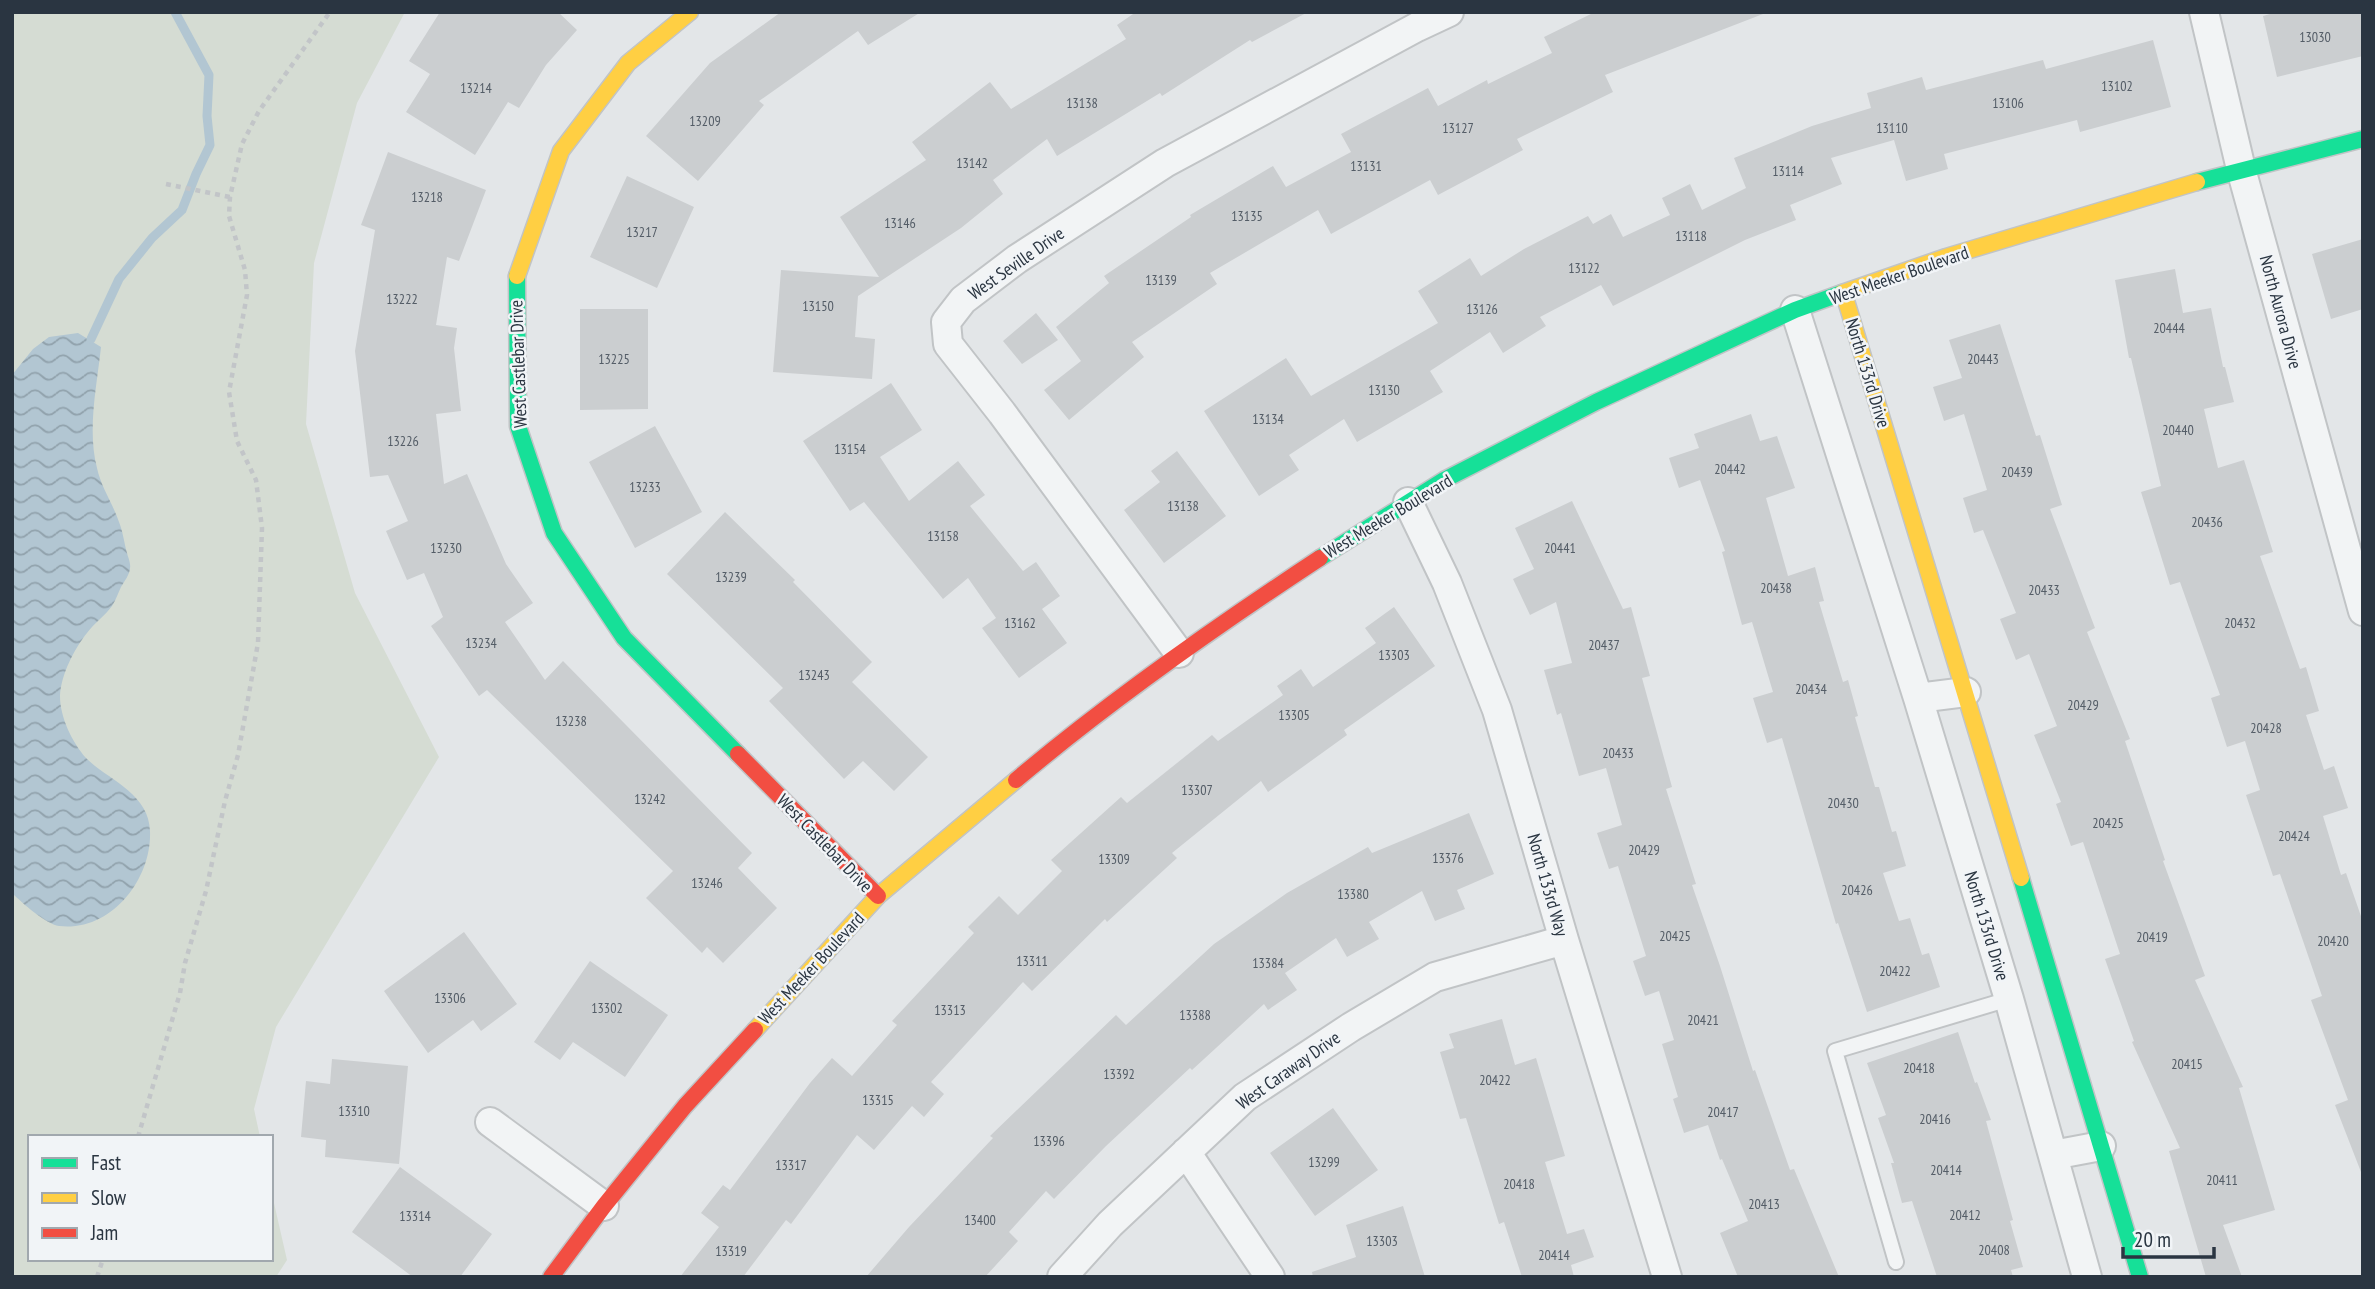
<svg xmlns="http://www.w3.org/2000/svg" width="2375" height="1289" viewBox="0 0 2375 1289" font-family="'PT Sans Narrow',sans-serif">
  <defs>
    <pattern id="water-waves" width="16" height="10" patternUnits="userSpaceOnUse" patternTransform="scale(1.75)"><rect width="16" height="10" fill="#b2c6d2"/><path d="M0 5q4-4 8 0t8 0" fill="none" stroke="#91a2ac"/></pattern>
  </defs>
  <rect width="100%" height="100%" fill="#e3e6e8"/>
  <path fill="#d5dcd3" d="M12,12H405L357,103L314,263L306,424L355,593L439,757L276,1027L254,1109L260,1137H30V1259H271V1190L287,1260L276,1277H12Z"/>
  <path fill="url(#water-waves)" d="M78,333L101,347C97,385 87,430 97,468C101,487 113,504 119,522C123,532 124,542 127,553C128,557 131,564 130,568C130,574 124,582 121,587C118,593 116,600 112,606C105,616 94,623 87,633C74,649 61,675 60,696C60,717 72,742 86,758C108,780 149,793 150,831C152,879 111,932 59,926C46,924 22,903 12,893V375L33,349L49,337Z"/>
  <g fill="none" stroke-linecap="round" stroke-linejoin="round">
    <path stroke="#b2c6d2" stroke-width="9" d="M91,339L119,279L152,238L182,210L196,174L210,145L207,116L209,75L175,12"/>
  </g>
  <path fill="#cbced0" d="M440,12H558L577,30L546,65L519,108L508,102L475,155L406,112L430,74L409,61Z
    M781,12H921L868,45L858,31L759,101L764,105L698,181L646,136L710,63Z
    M1136,12H1308L1252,42L1250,40L1162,96L1160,93L1057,156L1047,139L993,180L1003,194L961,228L858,296L855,337L875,339L872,379L773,372L781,270L879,277L840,217L926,160L912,142L990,82L1011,109L1126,39L1117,25Z
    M1595,12H1763V14L1605,75L1613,92L1517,139L1523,150L1438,195L1430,180L1331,234L1318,210L1210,273L1217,284L1132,342L1144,357L1069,420L1044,390L1081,361L1056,327L1109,283L1104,276L1191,217L1190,215L1273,166L1286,187L1351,152L1341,134L1428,88L1438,106L1487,80L1488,84L1552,53L1544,37Z
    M2277,12H2363V56L2277,77L2263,16Z
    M2153,40L2171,107L2080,132L2077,120L1944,154L1948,169L1906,181L1894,140L1831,158L1842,184L1790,205L1796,220L1745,240L1613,306L1601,285L1540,317L1546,326L1503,353L1490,332L1430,371L1443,392L1357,442L1344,419L1289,455L1299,470L1259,496L1204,411L1286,358L1311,396L1438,323L1418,291L1470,258L1481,276L1524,249L1588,216L1593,224L1611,214L1623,237L1670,215L1662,198L1690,184L1702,210L1746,188L1734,158L1812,126L1871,108L1867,93L1922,77L1926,90L2043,60L2046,69Z
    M388,152L486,190L459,261L447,257L436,325L457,328L454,348L461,411L436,414L444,484L467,474L506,564L533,603L505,622L545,680L563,661L752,853L738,868L777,908L723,963L707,947L702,953L646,898L673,871L487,690L479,696L431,626L443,617L424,573L407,580L386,531L408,521L388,475L370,477L355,351L375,230L361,225Z
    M627,176L694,207L657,288L590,257Z
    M2363,239V309L2331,319L2312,254Z
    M2175,269L2183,313L2211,308L2223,367H2225L2234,402L2204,409L2218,468L2244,460L2273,552L2260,556L2300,669L2306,667L2319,711L2306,715L2324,770L2334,766L2348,808L2323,816L2341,875L2346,873L2363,922V1171L2361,1172L2335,1105L2348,1100L2311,1000L2322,996L2280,874L2273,876L2246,795L2260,790L2245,741L2227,747L2211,698L2220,695L2180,582L2170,585L2141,492L2161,486L2131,358H2129L2115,280Z
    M580,309H648V409L580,410Z
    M1036,313L1058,340L1022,364L1003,341Z
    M2000,324L2036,436L2040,435L2062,505L2050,509L2095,628L2087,632L2130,739L2125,741L2165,860L2163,861L2205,976L2195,980L2243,1087L2239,1088L2275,1210L2223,1225L2242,1277H2206L2169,1151L2180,1148L2132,1042L2134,1041L2105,959L2120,954L2083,842L2071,846L2056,804L2061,802L2034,735L2057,726L2029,654L2016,660L2000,619L2016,613L1983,530L1974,533L1963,498L1987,490L1964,414L1944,421L1933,387L1962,378L1949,340Z
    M891,383L922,430L880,457L909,501L958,461L985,495L970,506L1023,571L1036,562L1060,596L1042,609L1067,643L1019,678L982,628L996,618L968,578L943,599L864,502L850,511L803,441Z
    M1751,414L1760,441L1777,436L1795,488L1766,498L1788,576L1815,567L1824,601L1819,602L1843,682L1848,680L1858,716L1855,717L1875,787H1879L1892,832L1896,831L1906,866L1883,873L1899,921L1910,918L1922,955L1929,953L1940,987L1867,1012L1838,923L1836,924L1782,738L1767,743L1753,698L1773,692L1752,622L1742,625L1722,552L1725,551L1700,480L1679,488L1669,458L1699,448L1694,434Z
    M655,426L702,512L635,548L589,462Z
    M1177,451L1226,516L1164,563L1124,510L1160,482L1151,471Z
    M1572,501L1623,609L1631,607L1650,676L1642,678L1672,787L1666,789L1696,884L1692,885L1720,966L1753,1071L1755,1070L1790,1170L1794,1169L1839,1277H1738L1720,1233L1748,1221L1722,1159L1720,1160L1708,1125L1684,1133L1673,1099L1678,1097L1662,1044L1674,1040L1659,991L1645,996L1633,961L1646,956L1618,866L1609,869L1597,833L1622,825L1606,768L1579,776L1561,713L1557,715L1544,670L1572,663L1556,602L1530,615L1513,579L1534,569L1515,528Z
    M725,512L795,580L793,582L872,662L852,682L928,757L894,791L863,761L844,779L769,701L783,688L667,574Z
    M1394,607L1435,666L1344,730L1347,735L1268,792L1261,781L1172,853L1177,858L1107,922L1105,919L1032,991L1023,982L931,1082L944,1094L924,1117L912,1106L874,1150L857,1135L791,1224L786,1220L743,1277H680L719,1227L701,1213L723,1185L730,1190L810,1083L832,1058L852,1076L897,1025L892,1021L974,933L968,927L999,896L1018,915L1062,871L1051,860L1121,797L1127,803L1212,735L1218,741L1283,695L1277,686L1301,669L1313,687L1376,643L1365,628Z
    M1469,813L1494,874L1457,890L1465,909L1435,921L1422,891L1369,922L1379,939L1347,957L1336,938L1285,973L1297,990L1268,1010L1264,1004L1192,1070L1190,1068L1106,1146L1054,1199L1046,1191L1009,1232L1018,1241L985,1277H866L909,1227L993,1138L990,1136L1116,1015L1126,1025L1214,944L1287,893L1368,847L1372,853Z
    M464,932L517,1004L481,1031L473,1020L428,1053L384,991Z
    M590,961L668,1015L625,1077L573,1042L560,1060L534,1042Z
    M1502,1019L1515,1065L1536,1058L1565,1156L1545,1162L1567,1234L1584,1229L1594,1257L1571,1265L1574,1277H1522L1504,1222L1499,1224L1466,1118L1460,1119L1440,1052L1454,1048L1449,1034Z
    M1958,1032L1975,1083L1977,1082L1991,1120L1986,1121L2013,1220L2010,1221L2023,1267L2011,1270L2013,1277H1937L1912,1201L1902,1203L1891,1163H1894L1878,1118L1886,1115L1867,1063Z
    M332,1059L408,1066L399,1164L325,1157L326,1140L301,1137L306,1081L330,1084Z
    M1333,1108L1378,1170L1315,1216L1270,1153Z
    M400,1167L492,1234L460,1277H413L352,1232Z
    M1403,1206L1425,1277H1313L1312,1272L1356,1257L1346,1225Z"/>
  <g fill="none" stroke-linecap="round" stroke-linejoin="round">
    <g stroke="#c1c4c6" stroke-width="18">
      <path id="lane" d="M1896,1262L1835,1051L2009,999"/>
    </g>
    <g stroke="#c1c4c6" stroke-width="32">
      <path id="street" d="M2204,12L2241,169L2363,611
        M1795,310L1918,698L2009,999L2087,1277
        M1408,502L1447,583L1497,710L1564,940L1667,1277
        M1179,653L1002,413L948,344L946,322L963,300L1017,259L1165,163L1417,27L1449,12
        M1918,698L1966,692
        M490,1122L604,1206
        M1186,1152L1270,1277
        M2053,1155L2101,1146
        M1062,1277L1110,1224L1245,1097L1351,1027L1435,977L1564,940"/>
    </g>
    <g stroke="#c1c4c6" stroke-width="19">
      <path id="fast" d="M2197,182L2363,139
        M517,276L518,426L554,533L624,638L738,754
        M1320,558L1444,480L1596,402L1795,310L1842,293
        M2021,878L2140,1277"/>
    </g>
    <g stroke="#c1c4c6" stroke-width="19">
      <path id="slow" d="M517,276L561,151L628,63L690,12
        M1842,293L1946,257L2197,182
        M1844,294L2021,878
        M755,1030L878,896L1016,780"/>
    </g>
    <g stroke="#c1c4c6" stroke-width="19">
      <path id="jam" d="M738,754L878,896
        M1016,780C1112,699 1215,627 1320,558
        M551,1277L604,1206L685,1106L755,1030"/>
    </g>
    <path stroke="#c2c5c8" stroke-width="4.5" stroke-dasharray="5 5" stroke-linecap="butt" d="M166,184L230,197
      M138,1137L180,993L185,963L206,891L225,801L238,755L258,643L262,528L256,480L237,441L229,392L247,295L245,270L229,216L230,197L242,144L259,111L330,12
      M97,1277L103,1259"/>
    <use href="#lane" stroke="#f2f4f5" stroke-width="14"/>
    <use href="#street" stroke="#f2f4f5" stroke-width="28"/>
    <use href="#fast" stroke="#16e098" stroke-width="16"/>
    <use href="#slow" stroke="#ffcf43" stroke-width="16"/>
    <use href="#jam" stroke="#f24e42" stroke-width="16"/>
  </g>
  <g text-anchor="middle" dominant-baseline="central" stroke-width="5" stroke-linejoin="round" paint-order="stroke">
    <g font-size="14" fill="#535c66">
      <text x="2315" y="37">13030</text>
      <text x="2117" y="86">13102</text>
      <text x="476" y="88">13214</text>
      <text x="1082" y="103">13138</text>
      <text x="2008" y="103">13106</text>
      <text x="705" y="121">13209</text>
      <text x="1458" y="128">13127</text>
      <text x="1892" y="128">13110</text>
      <text x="972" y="163">13142</text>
      <text x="1366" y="166">13131</text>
      <text x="1788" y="171">13114</text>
      <text x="427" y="197">13218</text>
      <text x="1247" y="216">13135</text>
      <text x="900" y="223">13146</text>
      <text x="642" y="232">13217</text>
      <text x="1691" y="236">13118</text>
      <text x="1584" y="268">13122</text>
      <text x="1161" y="280">13139</text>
      <text x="402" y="299">13222</text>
      <text x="818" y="306">13150</text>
      <text x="1482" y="309">13126</text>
      <text x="2169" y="328">20444</text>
      <text x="614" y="359">13225</text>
      <text x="1983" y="359">20443</text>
      <text x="1384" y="390">13130</text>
      <text x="1268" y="419">13134</text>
      <text x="2178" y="430">20440</text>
      <text x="403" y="441">13226</text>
      <text x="850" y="449">13154</text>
      <text x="1730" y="469">20442</text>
      <text x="2017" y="472">20439</text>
      <text x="645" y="487">13233</text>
      <text x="1183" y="506">13138</text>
      <text x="2207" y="522">20436</text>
      <text x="943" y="536">13158</text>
      <text x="446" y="548">13230</text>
      <text x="1560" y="548">20441</text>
      <text x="731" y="577">13239</text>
      <text x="1776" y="588">20438</text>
      <text x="2044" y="590">20433</text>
      <text x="1020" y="623">13162</text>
      <text x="2240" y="623">20432</text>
      <text x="481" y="643">13234</text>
      <text x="1604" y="645">20437</text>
      <text x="1394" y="655">13303</text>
      <text x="814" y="675">13243</text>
      <text x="1811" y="689">20434</text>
      <text x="2083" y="705">20429</text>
      <text x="1294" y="715">13305</text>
      <text x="571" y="721">13238</text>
      <text x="2266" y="728">20428</text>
      <text x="1618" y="753">20433</text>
      <text x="1197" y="790">13307</text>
      <text x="650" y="799">13242</text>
      <text x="1843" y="803">20430</text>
      <text x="2108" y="823">20425</text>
      <text x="2294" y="836">20424</text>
      <text x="1644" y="850">20429</text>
      <text x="1448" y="858">13376</text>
      <text x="1114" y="859">13309</text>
      <text x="707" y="883">13246</text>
      <text x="1857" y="890">20426</text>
      <text x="1353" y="894">13380</text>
      <text x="1675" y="936">20425</text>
      <text x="2152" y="937">20419</text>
      <text x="2333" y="941">20420</text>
      <text x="1032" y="961">13311</text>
      <text x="1268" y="963">13384</text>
      <text x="1895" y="971">20422</text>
      <text x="450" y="998">13306</text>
      <text x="607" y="1008">13302</text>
      <text x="950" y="1010">13313</text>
      <text x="1195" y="1015">13388</text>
      <text x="1703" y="1020">20421</text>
      <text x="2187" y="1064">20415</text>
      <text x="1919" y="1068">20418</text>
      <text x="1119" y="1074">13392</text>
      <text x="1495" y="1080">20422</text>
      <text x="878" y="1100">13315</text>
      <text x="354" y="1111">13310</text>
      <text x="1723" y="1112">20417</text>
      <text x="1935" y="1119">20416</text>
      <text x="1049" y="1141">13396</text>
      <text x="1324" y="1162">13299</text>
      <text x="791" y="1165">13317</text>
      <text x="1946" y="1170">20414</text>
      <text x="2222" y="1180">20411</text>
      <text x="1519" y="1184">20418</text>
      <text x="1764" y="1204">20413</text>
      <text x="1965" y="1215">20412</text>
      <text x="415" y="1216">13314</text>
      <text x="980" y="1220">13400</text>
      <text x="1382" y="1241">13303</text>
      <text x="1994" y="1250">20408</text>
      <text x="731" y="1251">13319</text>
      <text x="1554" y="1255">20414</text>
    </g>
    <g font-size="18" fill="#2a3541" stroke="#f1f4f7">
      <text transform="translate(1016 263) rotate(-35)">West Seville Drive</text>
      <text transform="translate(1899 275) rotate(-19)">West Meeker Boulevard</text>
      <text transform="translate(2281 312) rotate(75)">North Aurora Drive</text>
      <text transform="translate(518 364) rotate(-92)">West Castlebar Drive</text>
      <text transform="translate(1868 373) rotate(73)">North 133rd Drive</text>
      <text transform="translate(1388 516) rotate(-31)">West Meeker Boulevard</text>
      <text transform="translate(825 843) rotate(46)">West Castlebar Drive</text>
      <text transform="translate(1548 885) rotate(74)">North 133rd Way</text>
      <text transform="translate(1987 926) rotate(73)">North 133rd Drive</text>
      <text transform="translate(811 968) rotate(-47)">West Meeker Boulevard</text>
      <text transform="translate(1288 1070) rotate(-35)">West Caraway Drive</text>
    </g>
  </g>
  <rect width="2375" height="1289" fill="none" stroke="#2a3541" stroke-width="28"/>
  <rect x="28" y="1135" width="245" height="126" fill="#f1f4f7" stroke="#a1a8ae" stroke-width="2"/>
  <rect x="42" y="1158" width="35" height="10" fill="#16e098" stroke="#a1a8ae" stroke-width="2"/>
  <text x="91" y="1170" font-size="21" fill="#2a3541">Fast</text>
  <rect x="42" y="1193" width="35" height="10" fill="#ffcf43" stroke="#a1a8ae" stroke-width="2"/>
  <text x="91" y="1205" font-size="21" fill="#2a3541">Slow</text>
  <rect x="42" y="1228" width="35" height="10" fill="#f24e42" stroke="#a1a8ae" stroke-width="2"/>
  <text x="91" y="1240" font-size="21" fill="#2a3541">Jam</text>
  <path d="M2123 1247v10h91v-10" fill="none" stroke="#2a3541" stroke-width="3.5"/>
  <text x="2134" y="1247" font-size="21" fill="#2a3541" stroke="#f1f4f7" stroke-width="5" paint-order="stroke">20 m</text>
</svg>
